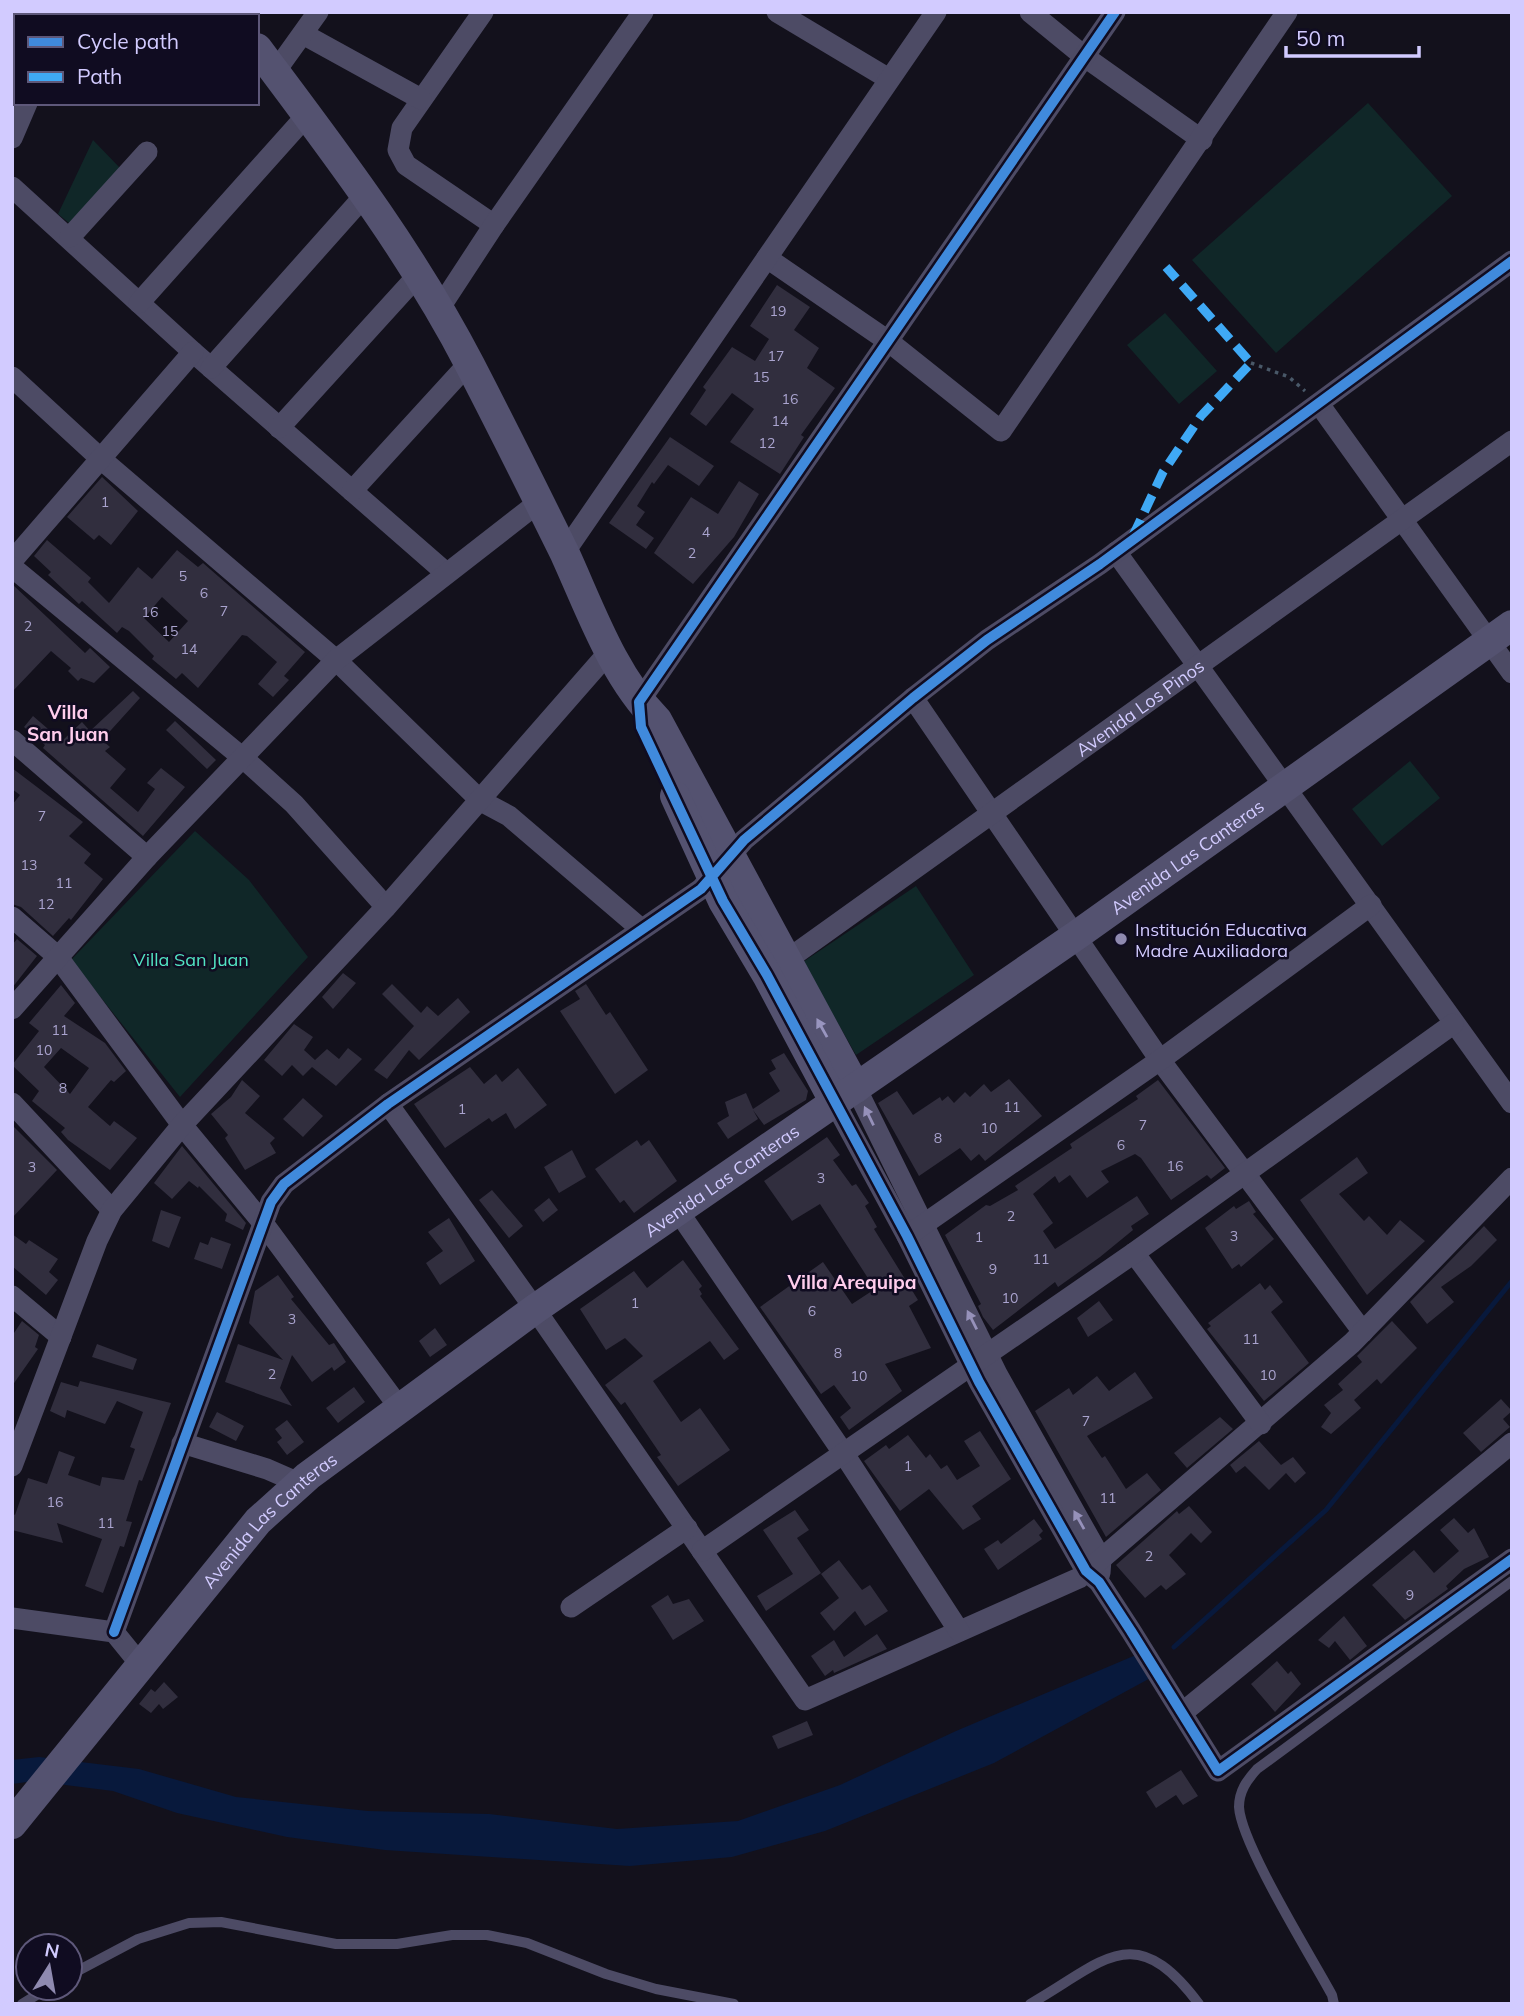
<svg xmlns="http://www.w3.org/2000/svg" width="1524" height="2016" viewBox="0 0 1524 2016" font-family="Mulish,sans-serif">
  <rect width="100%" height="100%" fill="#13111c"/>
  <path fill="#102728" d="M1368,103L1452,196L1276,353L1192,260Z
    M93,140L120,168L69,223L58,214Z
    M1165,313L1217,371L1179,404L1127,345Z
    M1410,761L1440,798L1382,846L1352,809Z
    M195,831L249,880L308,957L180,1097L71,960Z
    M916,886L974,975L856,1055L803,962Z"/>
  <path fill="#08193c" d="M1143,1652L1156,1675L994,1763L825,1831L732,1857L630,1866L385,1850L287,1837L177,1813L113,1791L34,1781L12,1784V1760L39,1757L139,1769L236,1797L368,1811L489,1814L617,1829L738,1821L840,1785L956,1731Z"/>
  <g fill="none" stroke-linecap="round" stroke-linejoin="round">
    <path stroke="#08193c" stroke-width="5" d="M1174,1647L1326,1510L1512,1281"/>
  </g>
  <path fill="#312e3e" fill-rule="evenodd" d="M777,285L810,307L794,330L819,348L807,368L835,388L801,435L804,437L780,474L730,442L754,409L732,393L706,426L690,414L706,390L703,387L732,347L755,361L769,339L750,326Z
    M670,437L714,466L699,486L668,465L654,484L652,482L637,506L645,512L636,525L654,538L646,549L609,523Z
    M102,477L138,511L111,545L99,535L94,540L67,517Z
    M739,481L759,494L734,537L693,584L654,553L691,497L718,514Z
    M47,540L91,578L88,582L109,603L138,567L152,579L177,550L198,567L203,563L305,652L284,676L289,680L273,697L258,684L277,662L247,636L242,635L198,688L182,673L176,679L152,659L154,656L129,631L122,627L117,633L82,601L79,604L48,575L51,572L34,556ZM162,597L188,621L169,642L144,618Z
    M12,584L85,653L90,648L110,667L94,683L81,678L78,681L68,671L71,668L51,651L12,692Z
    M133,691L140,698L102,740L110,747L105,751L126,769L110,788L138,812L155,789L147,783L161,768L185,787L143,836L43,748L45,745L24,727L33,716L62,741L82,722L90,731Z
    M175,721L216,760L207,769L166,730Z
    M12,768L83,822L69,836L91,854L84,863L103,879L71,920L69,918L53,936L21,907L12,904V805L20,795L12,789Z
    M17,939L37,956L12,988V945Z
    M343,973L356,983L333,1009L322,997Z
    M392,984L421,1013L427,1006L438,1016L458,998L470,1012L419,1060L409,1050L387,1079L374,1070L414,1026L382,994Z
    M586,984L606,1015L610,1012L648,1070L615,1094L560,1011L580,999L575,991Z
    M61,985L75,1003L64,1016L105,1043L126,1071L114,1082L111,1080L88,1107L110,1126L114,1121L137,1138L110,1170L68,1140L61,1132L65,1128L32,1101L39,1091L12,1065L39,1031L29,1023ZM61,1048L89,1068L70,1094L44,1067Z
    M294,1024L313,1037L304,1050L315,1060L327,1049L339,1059L348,1048L362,1059L336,1086L312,1067L303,1076L292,1065L282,1076L264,1060Z
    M784,1053L808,1091L806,1100L764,1125L753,1110L758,1119L728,1139L717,1123L729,1116L725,1102L746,1093L753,1109L780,1091L769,1073L776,1069L771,1060Z
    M470,1067L484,1084L496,1074L502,1082L518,1068L547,1105L515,1129L506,1113L492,1122L489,1118L445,1148L414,1104Z
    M1009,1079L1042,1116L985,1161L979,1154L971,1161L960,1148L919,1176L878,1103L897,1091L913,1115L940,1097L942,1101L948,1096L954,1103L965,1092L970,1097L984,1084L991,1092Z
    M242,1080L260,1096L245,1113L275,1138L270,1143L276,1153L245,1170L225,1138L228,1135L211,1114L231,1097Z
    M1158,1080L1225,1168L1211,1179L1207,1175L1171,1200L1141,1158L1135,1154L1101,1171L1109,1182L1087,1198L1070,1175L1059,1183L1055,1176L1033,1194L1053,1223L1043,1231L1055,1249L1137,1196L1149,1214L1131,1226L1133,1230L1100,1257L1058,1287L1055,1282L993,1330L983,1317L978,1306L981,1304L945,1235L986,1205L990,1206L1018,1190L1015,1186L1072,1148L1070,1144L1138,1099L1136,1096Z
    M303,1098L323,1116L303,1137L283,1119Z
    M12,1125L57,1170L12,1218Z
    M827,1137L840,1155L833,1160L852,1186L856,1184L869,1203L865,1206L877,1227L874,1229L918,1300L909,1306L931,1348L885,1364L902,1391L849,1430L840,1417L851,1408L834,1385L821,1394L760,1307L823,1262L852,1304L875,1289L820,1204L792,1221L764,1181Z
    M637,1140L641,1146L649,1140L677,1181L634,1213L624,1200L620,1203L595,1169Z
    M182,1146L246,1223L243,1230L225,1221L227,1214L199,1186L198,1188L189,1181L172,1199L154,1183Z
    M572,1150L586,1177L559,1193L544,1167Z
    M1357,1157L1368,1173L1339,1194L1364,1221L1369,1216L1387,1235L1400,1220L1425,1241L1367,1295L1300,1200Z
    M492,1190L523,1226L509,1238L479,1200Z
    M549,1198L558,1210L543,1222L534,1210Z
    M1249,1201L1256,1212L1253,1214L1274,1239L1241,1267L1239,1264L1232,1269L1205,1228L1234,1206L1236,1209Z
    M161,1210L181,1217L169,1248L152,1241Z
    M449,1218L475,1261L440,1285L426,1263L443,1251L428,1232Z
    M1484,1226L1497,1240L1471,1266L1441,1287L1454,1302L1427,1324L1410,1302Z
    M12,1234L26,1244L29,1240L58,1259L49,1272L58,1280L46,1295L12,1266Z
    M211,1237L231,1244L222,1269L194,1259L200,1242L208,1245Z
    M683,1260L702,1286L699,1289L702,1294L700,1296L739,1349L724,1360L710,1341L653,1381L681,1422L700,1408L730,1450L678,1486L657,1457L661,1455L625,1402L621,1405L605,1385L643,1356L625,1338L606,1350L580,1309L634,1271L647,1288Z
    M278,1275L294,1297L291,1299L329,1345L334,1343L346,1362L334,1371L332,1367L312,1382L292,1355L280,1388L292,1406L225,1382L238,1344L283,1360L249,1323L255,1291Z
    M1260,1283L1265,1290L1270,1285L1283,1302L1271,1312L1309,1363L1264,1401L1207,1329L1211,1326L1208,1323Z
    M1099,1301L1113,1320L1088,1337L1077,1318Z
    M22,1321L39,1335L35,1347L38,1349L12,1386V1336Z
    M1392,1321L1417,1348L1381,1384L1377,1379L1354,1400L1361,1408L1331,1434L1321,1427L1331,1413L1324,1405L1343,1390L1338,1384L1362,1362L1357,1356Z
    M435,1328L447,1345L430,1357L419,1341Z
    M97,1344L137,1359L133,1370L92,1357Z
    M1135,1372L1153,1398L1087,1436L1102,1458L1105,1456L1126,1489L1147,1473L1161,1490L1106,1537L1035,1411L1069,1388L1073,1395L1097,1376L1109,1391Z
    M80,1381L171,1403L142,1481L139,1480L126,1521L132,1522L124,1547L120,1546L103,1593L85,1586L102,1539L57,1523L63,1543L12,1530V1513L15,1515L28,1478L47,1484L59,1451L75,1457L68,1475L100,1486L102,1477L124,1480L135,1449L130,1447L143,1412L117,1401L105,1424L67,1410L65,1418L50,1411L61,1382L78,1387Z
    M354,1387L365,1402L338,1423L326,1408Z
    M1501,1399L1512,1411L1503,1419L1510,1427L1481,1452L1463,1433Z
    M217,1412L244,1426L236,1441L209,1427Z
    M1220,1417L1233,1429L1187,1468L1174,1453Z
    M287,1420L304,1442L287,1455L277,1442L282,1438L275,1429Z
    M980,1431L1011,1479L972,1506L981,1519L963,1530L929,1489L900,1511L864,1461L886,1445L889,1449L908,1435L926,1458L930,1454L941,1469L947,1465L957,1480L980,1466L964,1441Z
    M1259,1441L1281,1465L1293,1457L1306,1473L1295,1483L1286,1473L1269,1490L1245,1466L1236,1473L1230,1465Z
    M1189,1506L1212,1532L1201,1543L1191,1533L1169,1555L1186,1574L1166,1590L1161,1585L1145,1598L1116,1565L1177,1511L1179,1514Z
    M795,1510L809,1530L797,1538L821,1573L766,1611L757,1596L793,1574L763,1530Z
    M1454,1518L1468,1533L1474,1528L1489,1557L1464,1569L1446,1586L1448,1589L1405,1620L1372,1585L1414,1550L1434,1573L1459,1551L1440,1530Z
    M1034,1519L1043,1531L1039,1535L1042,1539L998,1570L984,1549L998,1540L1001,1544Z
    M839,1560L862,1590L870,1585L888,1611L865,1626L855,1611L834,1631L820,1613L839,1598L821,1574Z
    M668,1595L673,1604L689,1599L704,1621L673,1640L651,1606Z
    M1344,1616L1367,1646L1350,1660L1335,1641L1329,1648L1318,1640Z
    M877,1634L887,1649L834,1673L833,1670L825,1676L811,1656L834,1640L844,1657Z
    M1277,1661L1288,1674L1291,1671L1301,1684L1275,1712L1251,1684Z
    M164,1682L178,1697L163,1709L159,1704L151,1713L139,1704L151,1689L155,1692Z
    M807,1721L813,1735L778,1749L772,1736Z
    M1181,1770L1198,1796L1183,1805L1176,1795L1156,1808L1146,1792Z"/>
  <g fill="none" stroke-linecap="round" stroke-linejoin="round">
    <path stroke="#495868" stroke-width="3.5" stroke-dasharray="3.5 5" stroke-linecap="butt" d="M1251,363L1289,377L1305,391"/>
    <path stroke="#4d4b65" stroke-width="10" d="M70,1975L138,1939L189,1923L221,1922L336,1944H397L452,1935H487L527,1943L606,1974L656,1989L734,2004
      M22,2004L48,1988
      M1030,2004C1104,1962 1134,1917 1199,2004
      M1334,2004L1332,1995C1311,1956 1241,1844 1239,1807C1239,1791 1247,1780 1257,1769L1512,1581"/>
    <g stroke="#4d4b65" stroke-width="21">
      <path d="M483,12L402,128L398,150L406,165L494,225"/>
      <path d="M777,12L889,79"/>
      <path d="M1030,12L1085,57L1202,140"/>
      <path d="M63,16L64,12"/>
      <path d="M303,34L421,99"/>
      <path d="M275,72L318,12"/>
      <path d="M12,138L27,103"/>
      <path d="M12,187L193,352L445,572"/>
      <path d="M70,237L147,152"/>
      <path d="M767,258L888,341L1001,431L1287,12"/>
      <path d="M139,303L307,115"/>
      <path d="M439,309L494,225L643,12"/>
      <path d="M211,368L366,194"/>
      <path d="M12,377L101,459L336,660L481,801L509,816L640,928"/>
      <path d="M1319,404L1512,673"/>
      <path d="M279,428L419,274"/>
      <path d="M352,491L469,363"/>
      <path d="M1116,552L1512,1103"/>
      <path d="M564,553L936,12"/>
      <path d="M12,561L193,352"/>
      <path d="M12,567L243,758L294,804L386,907"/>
      <path d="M913,698L1160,1060L1363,1332"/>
      <path d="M639,702L1115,12"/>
      <path d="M12,740L147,857"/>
      <path d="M12,917L57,956L182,1125L263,1223L399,1407"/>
      <path id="s1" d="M777,967L1512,441"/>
      <path d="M12,1009L147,857L336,660L539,502"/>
      <path d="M856,1088L997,1374L1101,1559L1100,1573"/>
      <path d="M12,1103L112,1210"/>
      <path d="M835,1103L907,1236L979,1382L1086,1571L1099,1582L1131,1631L1218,1771L1512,1559"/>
      <path d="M388,1104L535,1309L805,1700L1079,1578L1352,1343L1512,1178"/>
      <path d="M678,1211L844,1454L959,1631"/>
      <path d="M907,1236L1160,1060L1371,905"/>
      <path d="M1134,1253L1261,1424"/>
      <path d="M12,1296L61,1337"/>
      <path d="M182,1443L267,1469L299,1483"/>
      <path d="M12,1466L97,1241L112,1210L182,1125L386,907L609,652"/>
      <path d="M702,1551L1134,1253L1453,1024"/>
      <path d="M571,1607L687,1528"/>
      <path d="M12,1618L114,1632L140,1664"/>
      <path d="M114,1632L271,1202L284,1184L388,1104L701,889L744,840L913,698L987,640L1100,564L1512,261"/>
      <path d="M1182,1713L1512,1443"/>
    </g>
    <g stroke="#545270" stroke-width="30">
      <path d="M230,12L233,16"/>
      <path d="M257,48C334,151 411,251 470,365C502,427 534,491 565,554C591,611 613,675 657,720L856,1088"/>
      <path d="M675,796L723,901L767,975L835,1103"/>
      <path id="s2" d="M12,1824L258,1521L308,1476L535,1309L1077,935L1512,625"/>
    </g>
    <path stroke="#3fa9f5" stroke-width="9" stroke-dasharray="18 9" stroke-linecap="butt" d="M1133,536L1163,472L1201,416L1251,363L1166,267"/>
    <g stroke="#100c21" stroke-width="15">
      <path id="cycleway" d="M1115,12L639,702L641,727L723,901L767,975L907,1236L979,1382L1086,1571L1099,1582L1131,1631L1218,1771L1512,1559
        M114,1632L271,1202L284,1184L388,1104L701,889L744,840L913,698L987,640L1100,564L1512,261"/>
    </g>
    <use href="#cycleway" stroke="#408adc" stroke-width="10"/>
  </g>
  <defs><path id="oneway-solid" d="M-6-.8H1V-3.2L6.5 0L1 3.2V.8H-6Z" transform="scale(1.75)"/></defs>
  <use fill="#9995bf" href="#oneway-solid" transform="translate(822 1028) rotate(-119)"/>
  <g fill="#9691ba">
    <use href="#oneway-solid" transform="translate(869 1116) rotate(-116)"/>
    <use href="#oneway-solid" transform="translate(972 1320) rotate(-117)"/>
    <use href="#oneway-solid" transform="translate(1079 1520) rotate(-119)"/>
  </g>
  <circle fill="#8f8ab0" stroke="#100c21" stroke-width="2.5" cx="1121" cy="939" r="7"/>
  <g text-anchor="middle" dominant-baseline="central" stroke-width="5" stroke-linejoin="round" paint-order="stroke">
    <g font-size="14" fill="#aaa4cf">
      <text x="778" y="311">19</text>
      <text x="776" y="356">17</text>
      <text x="761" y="377">15</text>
      <text x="790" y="399">16</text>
      <text x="780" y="421">14</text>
      <text x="767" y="443">12</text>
      <text x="105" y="502">1</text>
      <text x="706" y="532">4</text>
      <text x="692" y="553">2</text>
      <text x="183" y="576">5</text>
      <text x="204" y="593">6</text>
      <text x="224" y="611">7</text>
      <text x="150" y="612">16</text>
      <text x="28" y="626">2</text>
      <text x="170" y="631">15</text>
      <text x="189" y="649">14</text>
      <text x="42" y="816">7</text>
      <text x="29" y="865">13</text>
      <text x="64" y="883">11</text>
      <text x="46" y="904">12</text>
      <text x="60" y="1030">11</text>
      <text x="44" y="1050">10</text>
      <text x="63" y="1088">8</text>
      <text x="1012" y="1107">11</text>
      <text x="462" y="1109">1</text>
      <text x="1143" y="1125">7</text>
      <text x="989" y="1128">10</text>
      <text x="938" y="1138">8</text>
      <text x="1121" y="1145">6</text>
      <text x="1175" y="1166">16</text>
      <text x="32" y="1167">3</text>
      <text x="821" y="1178">3</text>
      <text x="1011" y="1216">2</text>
      <text x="1234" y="1236">3</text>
      <text x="979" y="1237">1</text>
      <text x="1041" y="1259">11</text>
      <text x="993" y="1269">9</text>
      <text x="1010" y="1298">10</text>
      <text x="635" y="1303">1</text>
      <text x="812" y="1311">6</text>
      <text x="292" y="1319">3</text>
      <text x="1251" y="1339">11</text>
      <text x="838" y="1353">8</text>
      <text x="272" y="1374">2</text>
      <text x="1268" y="1375">10</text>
      <text x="859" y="1376">10</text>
      <text x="1086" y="1421">7</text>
      <text x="908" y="1466">1</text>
      <text x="1108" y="1498">11</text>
      <text x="55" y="1502">16</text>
      <text x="106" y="1523">11</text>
      <text x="1149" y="1556">2</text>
      <text x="1410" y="1595">9</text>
    </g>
    <g font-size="18" fill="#d2cbff" stroke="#100c21">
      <text stroke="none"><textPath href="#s1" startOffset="446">Avenida Los Pinos</textPath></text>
      <text stroke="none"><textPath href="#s2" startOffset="1533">Avenida Las Canteras</textPath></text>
      <text stroke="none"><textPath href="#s2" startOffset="966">Avenida Las Canteras</textPath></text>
      <text stroke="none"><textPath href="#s2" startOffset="399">Avenida Las Canteras</textPath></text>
    </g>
    <g font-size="18" fill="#d2cbff" stroke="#100c21" text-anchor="start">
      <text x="1135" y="929">Institución Educativa<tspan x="1135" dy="21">Madre Auxiliadora</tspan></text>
    </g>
    <g font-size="18" fill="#52e4c3" stroke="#100c21">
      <text x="191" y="959">Villa San Juan</text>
    </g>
    <g font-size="19" font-weight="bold" fill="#ffcdec" stroke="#100c21">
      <text x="68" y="712">Villa<tspan x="68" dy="22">San Juan</tspan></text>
      <text x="852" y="1282">Villa Arequipa</text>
    </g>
  </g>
  <rect width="1524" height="2016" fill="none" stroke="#d2cbff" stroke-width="28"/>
  <rect x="14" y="14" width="245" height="91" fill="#100c21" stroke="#5e587a" stroke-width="2"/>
  <rect x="28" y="37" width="35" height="10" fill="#408adc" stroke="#5e587a" stroke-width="2"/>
  <text x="77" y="49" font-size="21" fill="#d2cbff">Cycle path</text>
  <rect x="28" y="72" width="35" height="10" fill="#3fa9f5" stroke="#5e587a" stroke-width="2"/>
  <text x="77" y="84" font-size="21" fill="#d2cbff">Path</text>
  <g transform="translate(49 1967) rotate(11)"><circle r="33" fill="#100c21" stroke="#5e587a" stroke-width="2"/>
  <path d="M0-5L12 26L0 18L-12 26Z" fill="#8f8ab0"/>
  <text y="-10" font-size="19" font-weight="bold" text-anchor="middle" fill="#d2cbff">N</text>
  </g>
  <path d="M1286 46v10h133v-10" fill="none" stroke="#d2cbff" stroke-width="3.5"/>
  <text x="1296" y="46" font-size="21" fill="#d2cbff" stroke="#100c21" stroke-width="5" paint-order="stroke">50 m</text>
</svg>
